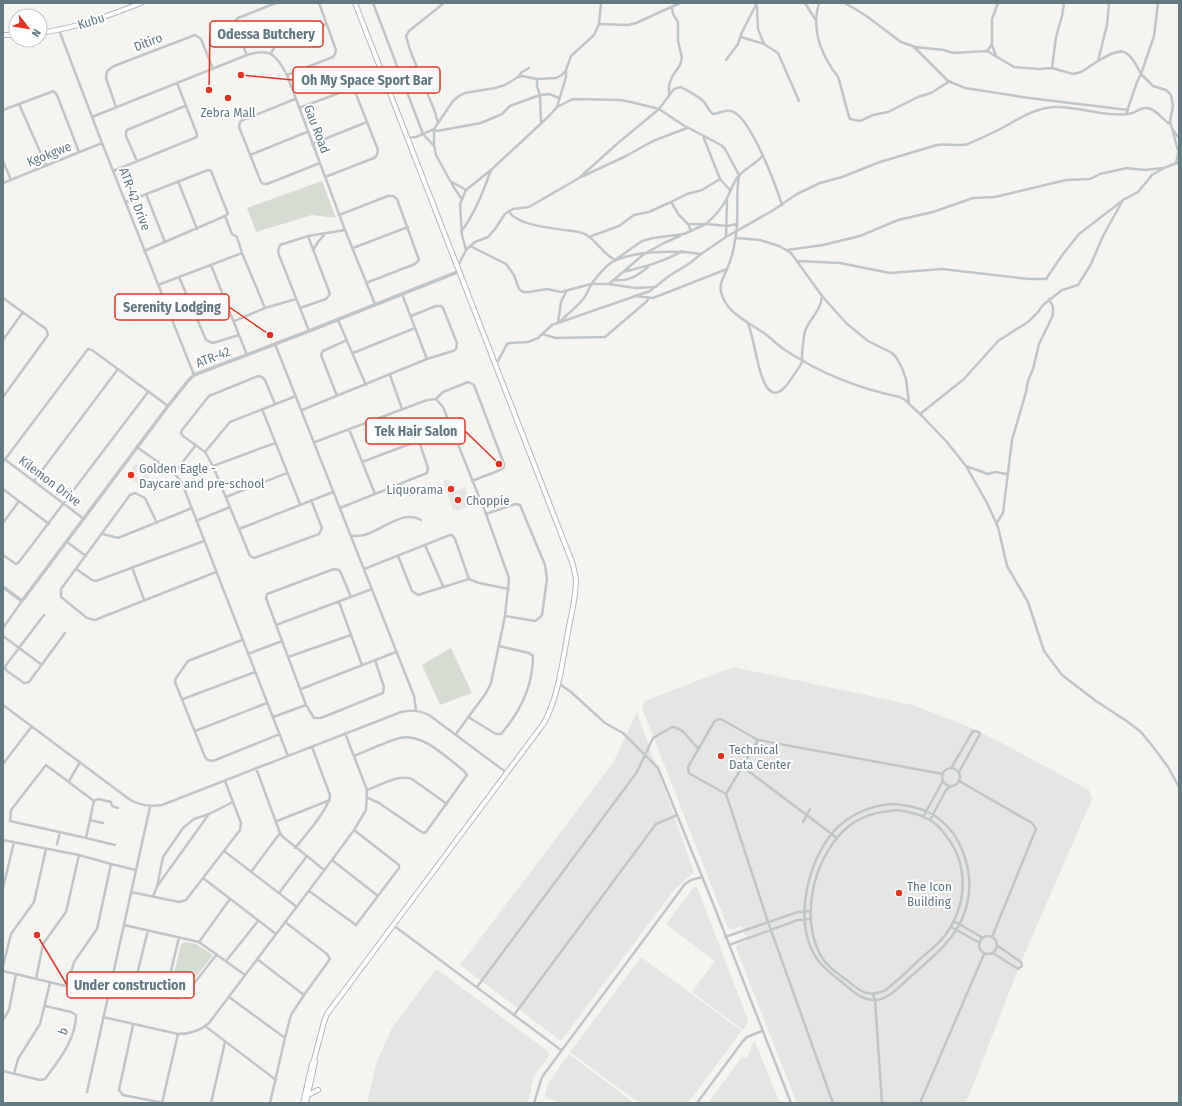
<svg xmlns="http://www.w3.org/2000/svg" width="1182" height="1106" viewBox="0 0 1182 1106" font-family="'Fira Sans Condensed',sans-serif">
  <rect width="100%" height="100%" fill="#f5f4f1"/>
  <path fill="#e5e6e4" d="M135,464L139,467L134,475L140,480L146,472L144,470L147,465L154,470L141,486L127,476Z
    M449,479L454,492L465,487L472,505L456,511V509L453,510L443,481Z
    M733,667L913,705L967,726L996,740L1089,790L1092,799L1021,962L966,1103H797L736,948L737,945L747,941L742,926L732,930L728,928L642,708L645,701Z
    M637,712L694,872L674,890L561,1041L460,965L613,763Z
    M694,887H697L748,1020L747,1025L743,1030L692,992L715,961L666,924Z
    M641,957L742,1031L688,1103H639L570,1052Z
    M436,969L548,1051L549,1056L534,1076L528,1103H367L376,1064L392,1028Z
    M754,1041L755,1042L780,1103H708L741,1058L747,1057L751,1051V1046Z
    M569,1054L634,1103H556V1101L547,1098L545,1095L548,1083Z"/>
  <path fill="#d7dcd2" d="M322,181L336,218L312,215L256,232L247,208Z
    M451,648L472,693L440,705L422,665Z
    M186,942L196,944L213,955L184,992L180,994L172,992L170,990L181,944Z"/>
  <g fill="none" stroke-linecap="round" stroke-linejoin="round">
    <g stroke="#b2b9bc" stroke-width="6">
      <path id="secondary" d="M40,33C76,28 108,16 141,3
        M3,35H16
        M308,1095L318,1090
        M303,1103L312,1064L314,1060L324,1022L327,1014L544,723C559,695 562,663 568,632C571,615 576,597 576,580C575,574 574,568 572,562L355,3
        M306,1103L315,1062"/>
    </g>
    <path stroke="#c0c5c7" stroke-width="2.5" d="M373,3L423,134L433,145
      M805,3L815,19
      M819,3C812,26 818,47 831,67C833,71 837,74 838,77C843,91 845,106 850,119L860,121L873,115L888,112L918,97L931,93L950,81
      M845,3L865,15L901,42L915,47L944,50L953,53L987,51L1014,67L1039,69L1052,68L1073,74L1081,72L1098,61
      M1109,3L1107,25L1098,61C1123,46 1128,48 1141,74L1137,82L1126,114
      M1158,3L1154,36L1141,74L1153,86L1166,90L1171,95L1173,106L1170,121L1179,154
      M757,6L758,29L764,44
      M599,24L628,25L636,23L680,3
      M59,30L102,143L194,375
      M741,37L764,44L778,53L799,101
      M992,45L996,56
      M915,48L948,81L965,88L1029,98L1128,110
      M987,51L992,44V19L998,3
      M271,53L276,45L281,41L327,24
      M247,55L234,25L235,21L238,18L276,3
      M726,60L738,44L742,32L757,3
      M1052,68L1056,37L1062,16L1064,3
      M287,75L333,57L335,54L336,50L319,3
      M518,77L522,72L529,68
      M669,96V85L672,77L680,65L682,58L678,41V22L673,14L672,7
      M295,99L243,120L240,122L239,127L261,182L264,184H267L320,163
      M19,104L46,165
      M116,107L106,78L107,71L114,66L195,35L201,39L213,69
      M557,107L566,77V71
      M299,108L350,89L356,94L378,150L377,155L374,158L325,177
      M3,110L51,92L53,91L57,95L79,152
      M92,117L247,55C270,48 276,54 287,75L345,230L375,304
      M541,122L540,95L549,94L559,98
      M438,123L435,112L410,50L406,36L409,31L444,3
      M1173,130L1179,138
      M703,136L720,179
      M408,138L416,137L434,129L453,101L459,96L465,93L495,88L505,85L518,77L522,76L537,79L556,78L562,75L566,70L571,56L594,35L599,24L601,3
      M312,144L367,122
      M250,155L307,132
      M763,155C757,164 746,167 739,176C735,197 740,219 735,240C734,249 731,260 727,269C724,277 719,283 721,292C726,313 748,322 764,333C771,338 777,345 785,350C820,373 860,389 900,397L905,400L920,414L946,441L966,466L987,503L998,527L1007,566L1028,602L1044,651L1062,675L1096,701L1128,722L1141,732L1154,748L1168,767L1179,787
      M3,161L11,180
      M137,161L126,136V132L127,130L185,106
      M1176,164L1178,153
      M113,171L197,137V134L177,83
      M579,178L618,143L659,109L683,125L721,145L725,149L739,175C733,183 731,191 726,200C721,209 714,217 706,224H688
      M178,181L197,229
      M452,182L466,190
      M3,183L102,143
      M146,194L165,242
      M461,198L453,186L436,155L434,145V129L437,131L481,123L502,114L510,106L540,95L537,86V79
      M126,202L208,170L211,171L228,214L225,216L144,251
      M671,202L687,194L702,190L720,179L730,190
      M509,211C516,227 563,229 579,232C594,235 601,253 615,260L642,241L653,238L684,234L706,224L727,226L737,224
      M339,215L388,196H393L397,199L419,260L415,264L366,283
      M225,216L232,234L237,237L242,253
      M461,232C475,213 483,192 491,170
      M308,236L330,294L326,299L300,308L309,331
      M589,237L619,226L634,215L649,212L671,202L679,215L688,224L691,231
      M726,237L727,200
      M736,238L760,240L779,246L791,253L822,296L846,323L868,341L892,353L896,357L902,368L906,379L909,403
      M470,246L506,264L514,275L519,289L523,292H529L547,289L561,292L591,284H608L636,288L656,287
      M353,248L408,227
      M313,250L318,242L324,235
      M466,250L475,242L488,237L495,229L505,214L509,211L513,209L529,207L579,178L626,156L653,141L687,128
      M787,250L823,245L860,236L898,220L933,212L973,198L995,197L1066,180L1090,179L1100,174L1127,168L1144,170L1164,168
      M798,261L840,263L890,273L942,269L1029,279H1046L1063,254L1079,234L1122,201
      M211,265L247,355
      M458,266L466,250L462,235L460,204L466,190L491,170L549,116L557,107L573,99L620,100L631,102L659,109L674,89L681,87C688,91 697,95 703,101C708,105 707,110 713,114C719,114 725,109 731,111C750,115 776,186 782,205
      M623,272C643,267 664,262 682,251
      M179,277L206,340L213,343L239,335
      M613,280C628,282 637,276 648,267
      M609,284L644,254L664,243L680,236
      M158,285L242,253L265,308
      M402,294L427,359
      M635,296L653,298L727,269
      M3,298L46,329L48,335L3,397
      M300,308L279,255L278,251L280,245L308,236L345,230
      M338,320L366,385
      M234,321L265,308L296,299
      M560,322C567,314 577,307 584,298C587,294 589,289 591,285C595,278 602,271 607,266C624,250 679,250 700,254
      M558,323L561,302L566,292
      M748,324C755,338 758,385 772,392C775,394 780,392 783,389C787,386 800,366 802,362C803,359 802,359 802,356C802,351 804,335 805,331C810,318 821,311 822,296
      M542,334L556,338L605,337L646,302L649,298
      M3,340L23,312
      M275,344L414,696L416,710
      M353,353L415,328
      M496,365L507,344L510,343L528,342L538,338L552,325L650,291L669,276L690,263L701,254L726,237L772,211L797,194L820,183L842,177L880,162L937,145C947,143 958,147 968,144C979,139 991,134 1002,128C1019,119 1034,108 1055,107C1073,106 1092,113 1110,114C1116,114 1122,115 1128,114C1137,113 1141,105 1151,109C1158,112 1163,120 1170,124
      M390,375L402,409
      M337,396L321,355L323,351L347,340
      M436,399L443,392L468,382L474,385L504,464V467L500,470L472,481
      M275,404L265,380L262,377L258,376L209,396L182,430L181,433L183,436L205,452L213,466L250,556L254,558L319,534L322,528L311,500
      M262,409L300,504
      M302,410L427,359L453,351L456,349L457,343L443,308L441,306H436L411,316
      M920,414L964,379L998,341L1028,322L1038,312L1043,305L1057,294L1062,290L1078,285L1091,264L1103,236L1123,200L1138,192L1152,175L1164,168L1179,162
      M349,429L375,494
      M315,442L427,400L436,399L443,407L486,514L509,578L505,616L491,683L486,693L456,734
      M138,448L174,473L182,483L288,756
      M205,452L230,422L296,396
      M3,458L84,519
      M3,462L88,349L92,350L168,406
      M362,462L452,428
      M213,466L275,443
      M966,466L988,474L995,472L1007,474
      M174,473L196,445
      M34,481L118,369
      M3,489L49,524
      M226,497L287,473
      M340,508L427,473L428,468L419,441
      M486,514L515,504L520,505L545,565L547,579L542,615L538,619L535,621L505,616
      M196,521L230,507
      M3,523L19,501
      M157,523L145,498L135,493L130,495L61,589V597L87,618L95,620L216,572
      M996,524L1003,513L1012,440L1026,392L1028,381L1033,369L1039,344L1053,315V307L1049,299
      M239,529L333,492
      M103,534L118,538L192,508
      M351,536C355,536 360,536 364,535C381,531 403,509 421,520
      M67,542L86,556
      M425,545L443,586
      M3,555L16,564L19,562L148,392
      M398,556L412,591L418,595L469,579L479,583L509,589
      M132,567L144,600
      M76,569L92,580L96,581L204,541
      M364,569L450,535H452L455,539L469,579
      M351,597L341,573L339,570L334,569L267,594L266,598L306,705L314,718H321L383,693L384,687L375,660
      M339,602L362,665
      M44,615L6,665L5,668L7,671L24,683L29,682L65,633
      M276,625L372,589
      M3,628L22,601
      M3,636L42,665
      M242,640L188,661L176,678L175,682L205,757L208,760L213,761L280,734
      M248,654L282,641
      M288,657L351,635
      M558,683L571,692L605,723L623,733L658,768L714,906L791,1103
      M301,689L396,652
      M183,699L255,672
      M3,705L129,799C140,806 150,807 162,805L401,712C412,710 419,710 429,715L507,773
      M273,717L306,705
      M468,717L496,734H501C520,712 533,685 533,656L529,653L499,646
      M195,731L267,703
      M354,756C369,750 385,742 400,738C423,733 447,758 464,771L467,775L426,832L423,833L379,803L368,798
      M3,764L32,726
      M46,765L94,801L86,838L10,821L11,810Z
      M743,767L837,838
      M942 777a9 9 0 1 1 18 0a9 9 0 1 1-18 0Z
      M256,768L280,833L283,837L307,856
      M951,768L973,731L979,732L980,734L959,772
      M69,781L80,762
      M959,781L1032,823L1036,829L992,937
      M367,790C381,785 398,774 412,779L447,804
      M726,794L758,740
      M94,801L98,799L111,802L112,806L118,808
      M893,804C905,805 918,807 928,812C965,831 978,880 963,917C952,943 929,960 909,978C900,986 887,1001 874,1000C862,1000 852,991 843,983C830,973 817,963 811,948C794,910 812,845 845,821C859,811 875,805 893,804Z
      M898,810C909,812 920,814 930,820C937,824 942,830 947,837C969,866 967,904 946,934C939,944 929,951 920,959C909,970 898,980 886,990C868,998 861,992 848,981C837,973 826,966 820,954C799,914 815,854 849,826C863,815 881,811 898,810Z
      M923,817L943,781
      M90,820L103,823
      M930,820L946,790L950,787
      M277,821L330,800
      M803,822L810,809
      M86,838L115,845
      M3,840L79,855L111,864L136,870
      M57,844L60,832
      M295,848C304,837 330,808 330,795L312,747
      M224,851L297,907
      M332,860L378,896
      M251,872L280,833
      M203,878L276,934
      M158,885L209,814
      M3,888L14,842
      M309,891L356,925L399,868V865L354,830
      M131,892L179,902L186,900L240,830L241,823L225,781
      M279,893L307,856L324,870
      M153,896L157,887L163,857L183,828L194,819L209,814L233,802
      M954,921L983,938
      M124,925L199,942L245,975
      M393,925L561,1050
      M951,927L980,943
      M148,930L135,983C137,986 136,986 139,988C144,992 173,999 179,998C182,997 183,996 185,995L217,954
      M979 945a9 9 0 1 1 18 0a9 9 0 1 1-18 0Z
      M725,937L798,912L811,911
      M199,942L230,899
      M729,945L798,920L811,919
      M993,953L1018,969L1022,966L1021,962L998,946
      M257,959L304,995L330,959L327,954L285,922
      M226,961L258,921
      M3,966L11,934L34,902L46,849
      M3,971L108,996
      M36,979L43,944L66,912L79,855
      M67,987L74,962L97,929L111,864
      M477,987L637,772L653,738L672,727C685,728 689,741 698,748
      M873,994L875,1000L882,1103
      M165,996L179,937
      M229,997L285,1038L291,1015L304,995
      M514,1015L656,824L677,815
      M103,1017L178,1034C190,1034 200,1031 209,1023L332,860L354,830L366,810L367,790L345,733
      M3,1020L9,1010L16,974
      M133,1025L119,1090L123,1095L163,1103
      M205,1026L276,1080
      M3,1071L40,1080L45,1079C59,1060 76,1039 76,1015L71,1012L45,1006
      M14,1074L18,1059L40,1024L50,983
      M87,1092L150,807
      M162,1103L178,1034
      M211,1103L225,1042
      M270,1103L285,1038
      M534,1103L542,1077L685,884L691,880L702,877
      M697,1103L743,1041L747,1037L762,1031
      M833,1103L768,922L726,794L692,775L689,773L688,767L714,722L716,720L721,719L758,740L943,774
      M920,1103L984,954"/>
    <path stroke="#c0c5c7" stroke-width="3.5" d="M3,587L22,601L168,406L188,381L194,375L309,331L460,271"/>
    <use href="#secondary" stroke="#fff" stroke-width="4"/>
  </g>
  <g fill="#e43322" stroke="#fff" stroke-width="1.5">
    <circle cx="228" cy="98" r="4"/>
    <circle cx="131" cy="475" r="4"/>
    <circle cx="451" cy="489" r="4"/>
    <circle cx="458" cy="500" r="4"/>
    <circle cx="721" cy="756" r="4"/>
    <circle cx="899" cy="893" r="4"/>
  </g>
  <g text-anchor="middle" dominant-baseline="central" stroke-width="4" stroke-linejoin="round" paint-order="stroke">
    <g font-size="13" fill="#637982" stroke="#fff">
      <text transform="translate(91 21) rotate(-18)">Kubu</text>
      <text transform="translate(148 42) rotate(-21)">Ditiro</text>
      <text transform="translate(317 129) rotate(69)">Gau Road</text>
      <text transform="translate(49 154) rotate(-22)">Kgokgwe</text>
      <text transform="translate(135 199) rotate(69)">ATR-42 Drive</text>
      <text transform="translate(213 357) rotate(-21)">ATR-42</text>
      <text transform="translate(50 481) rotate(37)">Kilemon Drive</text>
      <text transform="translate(63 1031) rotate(-72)">b</text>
    </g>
    <g font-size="13" fill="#637982" stroke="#fff" text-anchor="start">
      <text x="228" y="112" text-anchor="middle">Zebra Mall</text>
      <text x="139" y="468">Golden Eagle -<tspan x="139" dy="15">Daycare and pre-school</tspan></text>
      <text x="443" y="489" text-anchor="end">Liquorama</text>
      <text x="466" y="500">Choppie</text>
      <text x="729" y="749">Technical<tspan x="729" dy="15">Data Center</tspan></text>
      <text x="907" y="886">The Icon<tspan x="907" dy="15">Building</tspan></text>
    </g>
  </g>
  <path fill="none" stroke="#e43322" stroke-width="1.5" d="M209 90L210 34M241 75L293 80M270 335L229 307M499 464L465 431M37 935L67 985"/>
  <g fill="#e43322" stroke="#fff" stroke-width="1.5">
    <circle cx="209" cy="90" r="4"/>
    <circle cx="241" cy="75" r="4"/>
    <circle cx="270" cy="335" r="4"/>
    <circle cx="499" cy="464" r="4"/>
    <circle cx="37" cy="935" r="4"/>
  </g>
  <g fill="#fff" stroke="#e43322" stroke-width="1.5">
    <rect x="210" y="21" width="113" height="26" rx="4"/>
    <rect x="293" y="67" width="147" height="26" rx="4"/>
    <rect x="115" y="294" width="114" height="26" rx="4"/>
    <rect x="366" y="418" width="99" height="26" rx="4"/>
    <rect x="67" y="972" width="127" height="26" rx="4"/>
  </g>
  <g font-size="14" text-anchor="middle" font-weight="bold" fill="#637982">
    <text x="266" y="39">Odessa Butchery</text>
    <text x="367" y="85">Oh My Space Sport Bar</text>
    <text x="172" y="312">Serenity Lodging</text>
    <text x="416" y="436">Tek Hair Salon</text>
    <text x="130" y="990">Under construction</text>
  </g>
  <rect width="1182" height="1106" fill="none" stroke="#637982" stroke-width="8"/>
  <g transform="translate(28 28) rotate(121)"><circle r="19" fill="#ffffff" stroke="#c1c9cd"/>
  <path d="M0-3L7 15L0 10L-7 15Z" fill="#e43322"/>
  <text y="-6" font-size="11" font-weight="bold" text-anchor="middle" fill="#637982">N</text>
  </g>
</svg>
